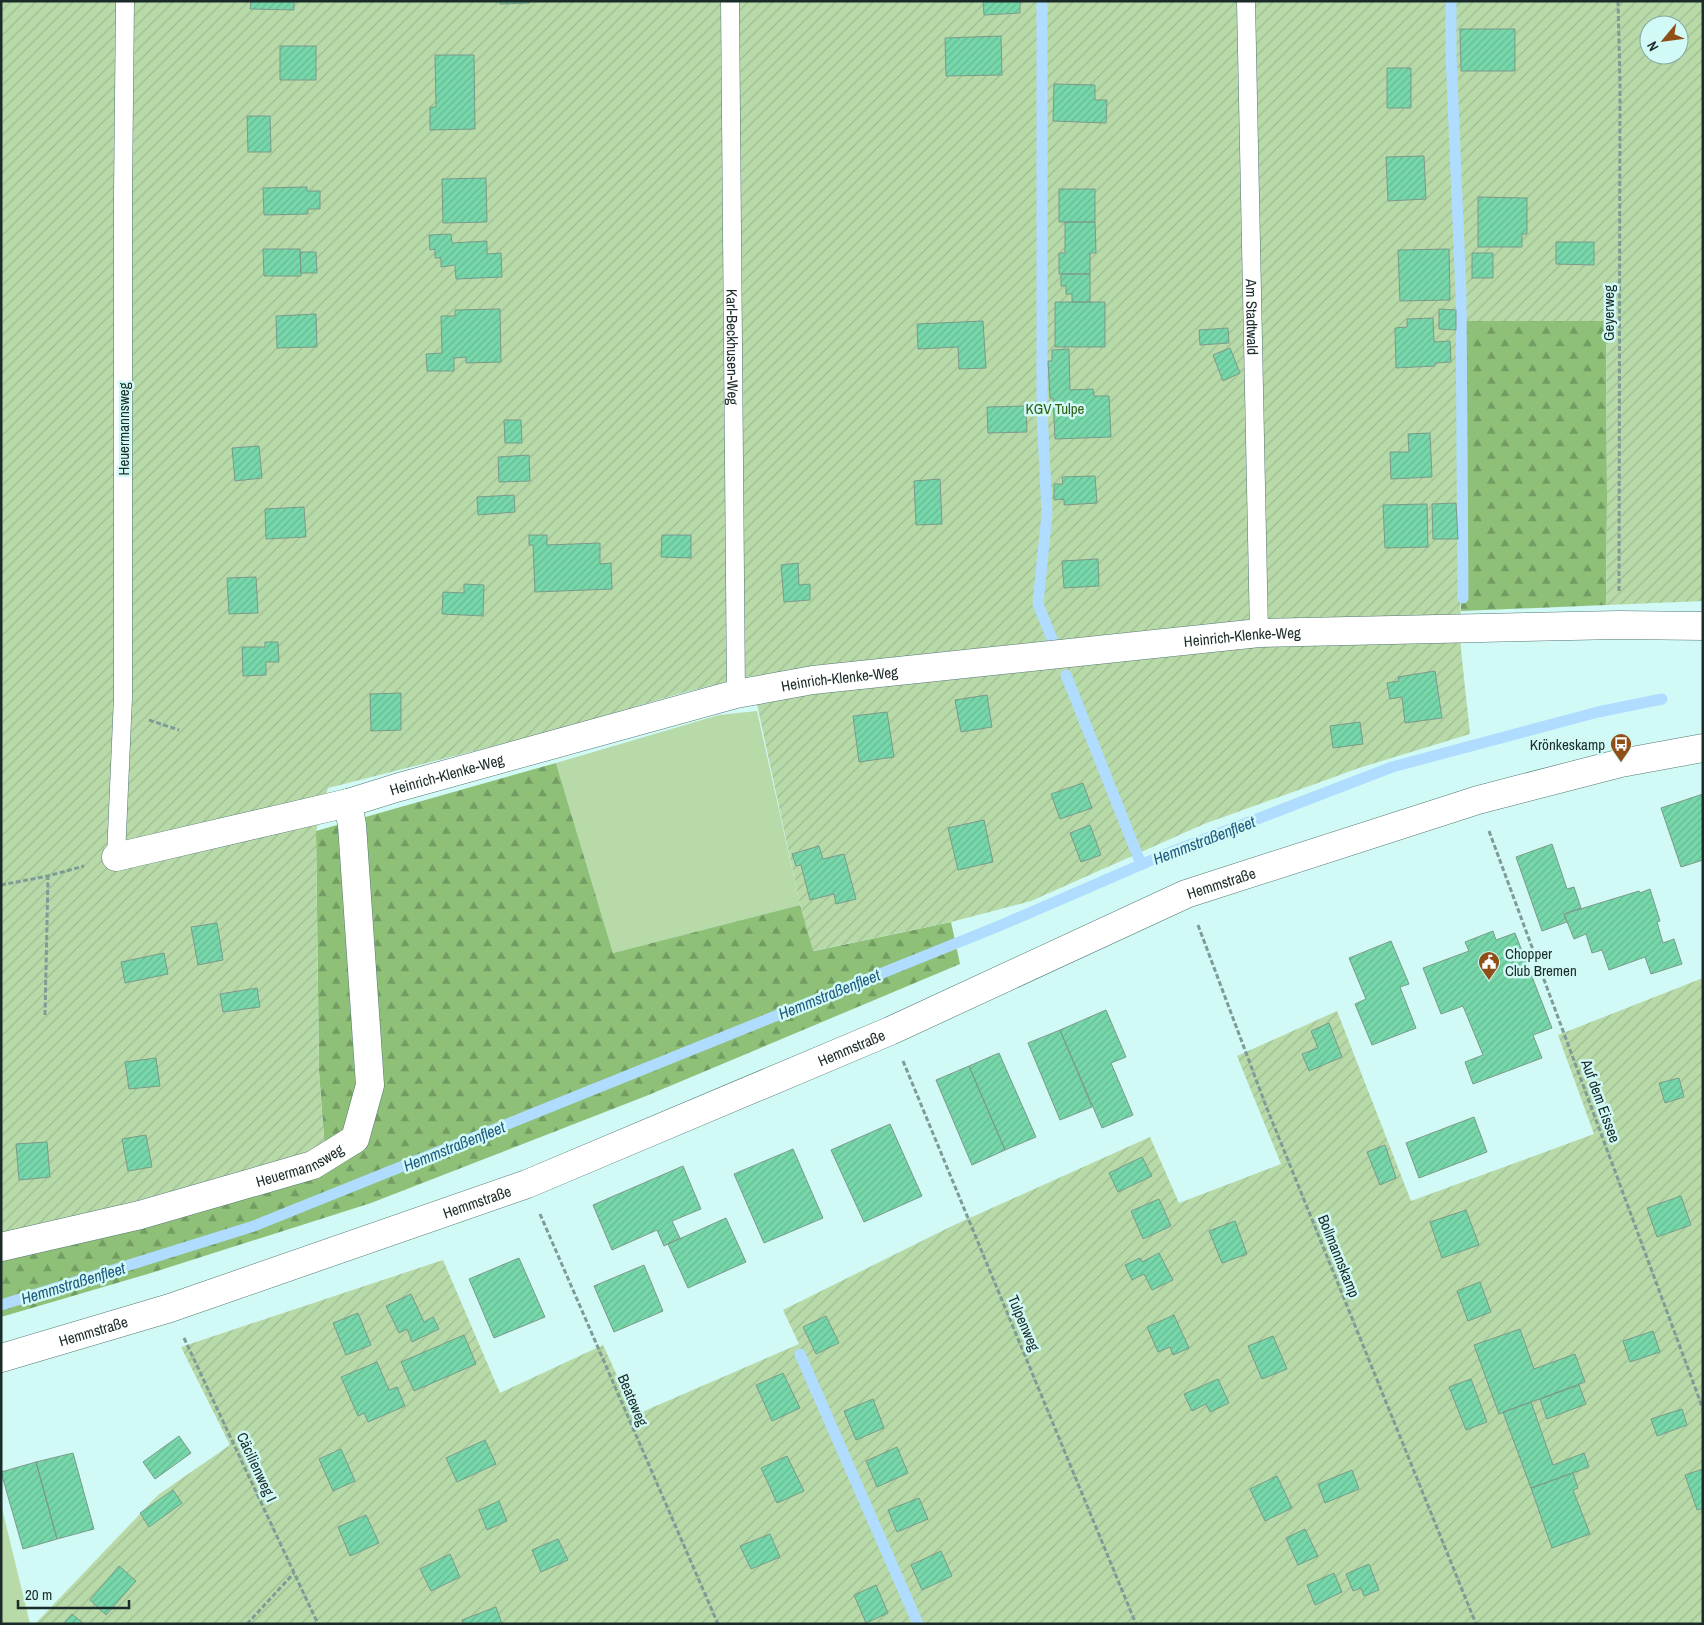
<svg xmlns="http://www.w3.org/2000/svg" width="1704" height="1625" viewBox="0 0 1704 1625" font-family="'Archivo Narrow',sans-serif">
  <defs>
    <pattern id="forest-firs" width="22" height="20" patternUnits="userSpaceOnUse" patternTransform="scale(1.25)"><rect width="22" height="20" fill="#8ec077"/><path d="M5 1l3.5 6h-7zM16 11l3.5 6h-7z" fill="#739c62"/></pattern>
    <pattern id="garden-furrows" width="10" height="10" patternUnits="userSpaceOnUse" patternTransform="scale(1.25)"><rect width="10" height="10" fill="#b8daa9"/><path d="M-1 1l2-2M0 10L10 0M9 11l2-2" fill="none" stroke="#9ebb91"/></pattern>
    <pattern id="building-hatch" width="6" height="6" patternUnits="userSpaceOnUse" patternTransform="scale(1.25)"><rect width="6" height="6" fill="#76d7aa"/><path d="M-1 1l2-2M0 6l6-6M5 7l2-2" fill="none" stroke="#66b992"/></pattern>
  </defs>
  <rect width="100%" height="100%" fill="#d1f9f5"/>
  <path fill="#b8daa9" d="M757,711L800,905L613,953L556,763L719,715Z
    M1,1504L30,1624H1Z"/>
  <path fill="url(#forest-firs)" d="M1460,321H1606L1607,499L1606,605L1461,611L1459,453Z
    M556,763L613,953L800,905L814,951L951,922L960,964L646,1096L371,1203L151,1273L1,1317V1257L325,1151L319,1072L316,831Z"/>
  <path fill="url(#garden-furrows)" fill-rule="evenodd" d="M1,1H1703V601L1606,605L1607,499L1606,321H1460L1459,453L1461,650L1470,734L1359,768L1204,824L1031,901L951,922L813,951L800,905L751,676L682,693L549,732L328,788L316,831L319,1072L325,1151L29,1229L1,1234ZM1649,25H1679V55H1649Z
    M1703,978V1624H35L158,1495L230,1445L181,1347L443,1260L500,1393L603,1345L635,1415L799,1344L783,1310L952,1226L1150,1137L1179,1203L1281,1164L1237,1056L1337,1011L1411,1201L1594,1134L1558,1035Z"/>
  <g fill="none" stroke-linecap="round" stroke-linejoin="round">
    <path stroke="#afdcff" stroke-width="11" d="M1042,1V413L1047,513L1038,604L1052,639
      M1451,1V54L1461,294L1463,598
      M1066,675L1141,864
      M1,1305L254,1226L999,926L1161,856L1392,767L1598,712L1662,699
      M800,1354L918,1624"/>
  </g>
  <path fill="url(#building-hatch)" stroke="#7c9a8a" d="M251,1H294V10L250,9Z
    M500,1H530V3L500,4Z
    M983,1H1020V13L984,15Z
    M1460,29H1515V71H1461Z
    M1001,36L1002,75L946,76L945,38Z
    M280,46H316V80H280Z
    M435,55H474L475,129L430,130V107H436Z
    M1387,68H1411V108H1387Z
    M1054,84L1095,85V100H1107L1106,123L1053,121Z
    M247,116H270L271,152H248Z
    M1424,156L1426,199L1388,201L1386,157Z
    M486,178L487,222L443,223L442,179Z
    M307,187V191H320V209H308V214L264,215L263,188Z
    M1059,189H1095V222H1059Z
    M1478,197L1527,198V234H1522V247H1478Z
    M1065,222H1095L1096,253H1090V274H1059V253H1065Z
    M451,234L452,243L487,241V254L501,253L502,277L456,279L455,265L441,267V258H435V249L430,250L429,235Z
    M1556,242H1594V265L1556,264Z
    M263,249H300L301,276H264Z
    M1449,249L1450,300L1400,301L1398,250Z
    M300,252H316L317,273H301Z
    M1472,253H1493V278H1472Z
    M1061,274H1090V302H1072V294H1066V286H1061Z
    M1055,302H1105V347H1055Z
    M500,309L501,362L466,363V357L454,358V371H427L426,354L442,353L441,316H455V310Z
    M1439,309L1456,310V330L1439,329Z
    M316,314L317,347L277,348L276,316Z
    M1433,318L1434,342L1450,341L1451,362L1435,363V366L1396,368L1395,328L1407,327V319Z
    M983,321L986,368L959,369L958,347L918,349L917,324Z
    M1228,328L1229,343L1200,345L1199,330Z
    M1230,348L1240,373L1223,381L1213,355Z
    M1069,349L1070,390L1093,389L1094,396H1109L1111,437L1055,439L1053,398H1050L1048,361H1052V350Z
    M1026,406L1027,432L988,433L987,407Z
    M504,420H521L522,443H505Z
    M1430,433L1432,477L1391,479L1390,452H1409L1408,434Z
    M259,446L262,478L235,481L232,448Z
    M529,455L530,481L499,482L498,457Z
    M1095,476L1097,503L1064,505V499L1054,500V484H1063L1062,477Z
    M940,479L942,524L916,525L914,481Z
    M514,495L515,512L478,515L477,497Z
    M1456,503L1458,539H1433L1432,504Z
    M1427,504L1428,547L1385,548L1383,505Z
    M304,507L306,537L266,539L265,509Z
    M529,535H547V545L600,543V564L611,563L612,589L535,592L533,545H529Z
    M662,535H691V558L661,557Z
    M1098,559L1099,586L1064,588L1062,561Z
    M798,563L799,585L810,584V600L784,602L781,565Z
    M256,577L258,613L229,614L227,578Z
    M464,584L484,585L483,616L442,614L443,592L464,593Z
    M265,642H278L279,662H266V675L243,676L242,647H265Z
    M1435,671L1442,718L1405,723L1402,697L1390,699L1387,683L1399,681L1398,677Z
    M401,693V730L371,731L370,694Z
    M987,695L992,727L961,732L955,700Z
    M887,712L894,757L859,762L853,716Z
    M1360,722L1363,744L1333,748L1330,726Z
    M1083,783L1092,808L1060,819L1051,794Z
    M1703,794V860L1681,867L1661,808Z
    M984,820L993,862L958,870L948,828Z
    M1090,825L1101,855L1081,862L1070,833Z
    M1552,844L1567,889L1574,887L1581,908L1564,914L1567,922L1542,931L1516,857Z
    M819,846L823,859L844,854L856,899L836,904L834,894L810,900L801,865L796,866L792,854Z
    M1650,889L1660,921L1657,922L1663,943L1674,939L1682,964L1651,974L1645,957L1609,970L1602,950L1592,953L1586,934L1574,939L1564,914L1639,891L1640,893Z
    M217,923L223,960L198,965L191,927Z
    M1493,931L1496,940L1515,933L1552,1028L1533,1035L1542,1058L1473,1084L1465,1062L1483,1055L1463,1006L1441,1014L1423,968L1469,951L1465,942Z
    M1391,941L1409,984L1400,987L1416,1028L1372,1045L1355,1004L1366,999L1349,958Z
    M164,953L168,974L125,983L121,962Z
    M257,988L260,1007L223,1012L220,994Z
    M1106,1010L1126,1057L1111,1063L1133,1115L1102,1128L1060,1030Z
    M1329,1023L1342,1057L1309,1071L1302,1054L1318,1048L1311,1031Z
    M1060,1030L1092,1107L1060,1120L1028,1043Z
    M999,1053L1036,1137L1005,1150L969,1066Z
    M156,1058L160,1086L129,1089L125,1062Z
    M969,1066L1005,1150L972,1165L936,1080Z
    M1679,1078L1684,1097L1665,1103L1659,1083Z
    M1474,1117L1487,1152L1419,1178L1406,1143Z
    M890,1124L922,1196L864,1222L831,1150Z
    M146,1135L152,1167L128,1171L122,1139Z
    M47,1142L50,1177L19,1180L16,1144Z
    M1385,1145L1396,1178L1380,1185L1367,1152Z
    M793,1149L823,1218L764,1243L734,1174Z
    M1142,1157L1152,1176L1118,1192L1109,1173Z
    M683,1166L701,1209L672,1221L680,1238L664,1246L657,1230L612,1250L593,1205Z
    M1681,1196L1691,1225L1657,1237L1647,1208Z
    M1159,1199L1171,1226L1143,1239L1131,1211Z
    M1466,1210L1479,1245L1442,1258L1430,1222Z
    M726,1218L746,1262L688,1288L668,1244Z
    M1235,1221L1247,1254L1222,1263L1209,1231Z
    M1159,1253L1173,1280L1152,1290L1144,1274L1132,1280L1125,1265L1140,1258L1142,1262Z
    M519,1258L545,1317L494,1338L469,1279Z
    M644,1265L663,1311L614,1332L594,1286Z
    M1480,1282L1491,1312L1468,1321L1457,1291Z
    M411,1294L424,1322L433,1317L439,1329L412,1342L407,1329L399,1333L386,1306Z
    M358,1313L371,1345L346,1355L333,1323Z
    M1174,1315L1189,1348L1173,1355L1170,1347L1158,1352L1147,1327Z
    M826,1316L839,1343L816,1354L803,1327Z
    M1520,1329L1534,1369L1575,1354L1585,1382L1499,1414L1474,1345Z
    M1653,1331L1660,1352L1630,1362L1623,1341Z
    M464,1335L476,1364L414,1391L401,1362Z
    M1273,1336L1287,1369L1262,1379L1248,1346Z
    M377,1362L389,1390L397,1387L405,1406L368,1422L364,1413L358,1416L341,1377Z
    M783,1373L800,1408L772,1421L756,1385Z
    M1218,1379L1229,1403L1210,1412L1206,1404L1192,1411L1184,1394Z
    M1471,1379L1487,1422L1466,1430L1449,1387Z
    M1579,1385L1586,1404L1547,1419L1540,1399Z
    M873,1399L884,1428L856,1440L844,1411Z
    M1531,1402L1553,1465L1584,1453L1589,1467L1531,1488L1503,1412Z
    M1682,1409L1687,1425L1657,1436L1651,1419Z
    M179,1436L191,1453L155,1479L143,1462Z
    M485,1440L496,1464L457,1482L446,1458Z
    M897,1447L908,1473L877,1487L866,1461Z
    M341,1449L355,1481L333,1491L319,1459Z
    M73,1453L94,1529L57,1539L36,1462Z
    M787,1456L804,1491L777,1503L761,1468Z
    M36,1462L57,1539L23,1549L1,1472Z
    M1703,1469V1508L1697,1510L1685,1475Z
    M1352,1470L1359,1489L1325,1503L1318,1484Z
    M1573,1473L1578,1488L1573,1490L1590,1534L1552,1548L1531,1488Z
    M1277,1476L1292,1508L1265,1521L1250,1489Z
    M173,1490L182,1503L149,1527L140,1513Z
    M919,1498L928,1519L897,1532L888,1510Z
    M499,1501L507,1521L487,1530L479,1510Z
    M366,1515L379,1543L350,1556L338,1527Z
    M1305,1529L1318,1556L1298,1565L1286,1538Z
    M770,1534L780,1557L751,1569L740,1546Z
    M558,1539L568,1560L541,1572L532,1550Z
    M941,1551L952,1576L922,1590L911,1565Z
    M450,1554L460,1577L431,1591L420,1569Z
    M1369,1564L1379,1590L1364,1596L1361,1588L1353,1591L1346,1574Z
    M119,1566L136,1581L106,1615L90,1600Z
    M1334,1573L1342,1592L1315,1605L1307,1585Z
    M876,1585L888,1613L866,1623L854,1595Z
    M496,1607L502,1624H463L462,1620Z
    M72,1614L84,1624H63Z"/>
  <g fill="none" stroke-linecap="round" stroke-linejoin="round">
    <g stroke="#537874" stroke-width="19">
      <g id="lane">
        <path id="s1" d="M730,1L736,694"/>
        <path id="s2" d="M1246,1L1259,633"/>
        <path d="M116,857L123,697V194L125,1"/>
      </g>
    </g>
    <g stroke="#537874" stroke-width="29">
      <g id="street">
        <path id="s3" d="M116,857L348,803L396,788L736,694L813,680L1259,633L1619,625L1703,626"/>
        <path id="s4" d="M1,1247L140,1215L313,1165L355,1139L370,1085L352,825L348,803"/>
      </g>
    </g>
    <g stroke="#537874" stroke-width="29">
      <g id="secondary">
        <path id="s5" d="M1,1358L170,1308L527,1184L890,1031L1186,894L1478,800L1621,763L1703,748"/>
      </g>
    </g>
    <path stroke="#7e9b98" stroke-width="3" stroke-dasharray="5 2.5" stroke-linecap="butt" d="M1618,1L1620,83L1619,592
      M149,720L179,730
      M1489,831L1703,1409
      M1,885L48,876L84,866
      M1198,925L1266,1106L1476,1624
      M45,1015L48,876
      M903,1061L1136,1624
      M540,1214L718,1624
      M184,1338L318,1624
      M247,1624L294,1573"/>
    <use href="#lane" stroke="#fff" stroke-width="18"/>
    <use href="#street" stroke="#fff" stroke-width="28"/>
    <use href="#secondary" stroke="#fff" stroke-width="28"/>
  </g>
  <defs>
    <g id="bus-pin" transform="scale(1.125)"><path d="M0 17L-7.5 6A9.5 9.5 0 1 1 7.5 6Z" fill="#8f4f17" stroke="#d1f9f5"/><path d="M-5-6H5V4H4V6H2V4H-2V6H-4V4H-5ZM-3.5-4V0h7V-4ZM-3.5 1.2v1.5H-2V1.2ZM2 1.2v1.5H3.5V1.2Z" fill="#fff"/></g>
    <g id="civic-pin" transform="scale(1.125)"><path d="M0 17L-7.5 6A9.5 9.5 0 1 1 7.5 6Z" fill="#8f4f17" stroke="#d1f9f5"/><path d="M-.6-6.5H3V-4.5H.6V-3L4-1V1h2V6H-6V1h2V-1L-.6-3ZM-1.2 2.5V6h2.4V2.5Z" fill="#fff"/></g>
  </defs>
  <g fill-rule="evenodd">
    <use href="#bus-pin" x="1621" y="744"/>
    <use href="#civic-pin" x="1489" y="962"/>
  </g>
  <g text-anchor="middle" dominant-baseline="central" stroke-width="5" stroke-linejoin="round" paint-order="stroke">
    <g font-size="15" fill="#1b2b29" stroke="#d1f9f5">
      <text transform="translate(1608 313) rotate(-90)">Geyerweg</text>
      <text stroke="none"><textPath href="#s2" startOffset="316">Am Stadtwald</textPath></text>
      <text stroke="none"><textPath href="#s1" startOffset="346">Karl-Beckhusen-Weg</textPath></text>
      <text transform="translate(123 429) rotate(-90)">Heuermannsweg</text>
      <text stroke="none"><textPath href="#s3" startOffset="1151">Heinrich-Klenke-Weg</textPath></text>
      <text stroke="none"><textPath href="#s3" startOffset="746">Heinrich-Klenke-Weg</textPath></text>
      <text stroke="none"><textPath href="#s3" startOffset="341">Heinrich-Klenke-Weg</textPath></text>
      <text stroke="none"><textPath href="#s5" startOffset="1311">Hemmstraße</textPath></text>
      <text stroke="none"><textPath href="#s5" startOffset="906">Hemmstraße</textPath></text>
      <text transform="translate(1601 1101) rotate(70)">Auf dem Eissee</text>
      <text stroke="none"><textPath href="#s4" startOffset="310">Heuermannsweg</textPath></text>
      <text stroke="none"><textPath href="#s5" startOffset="501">Hemmstraße</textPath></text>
      <text transform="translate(1339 1256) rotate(68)">Bollmannskamp</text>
      <text transform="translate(1024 1323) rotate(67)">Tulpenweg</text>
      <text stroke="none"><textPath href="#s5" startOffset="96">Hemmstraße</textPath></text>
      <text transform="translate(633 1400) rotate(67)">Beateweg</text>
      <text transform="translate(257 1467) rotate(65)">Cäcilienweg I</text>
    </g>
    <g font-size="15" fill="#315e15" stroke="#d1f9f5">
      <text x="1055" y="408">KGV Tulpe</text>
    </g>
    <g font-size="15" fill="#1b2b29" stroke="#d1f9f5" text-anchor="end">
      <text x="1605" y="744">Krönkeskamp</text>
      <text x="1505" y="953" text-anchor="start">Chopper<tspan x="1505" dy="17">Club Bremen</tspan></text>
    </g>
    <g font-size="16" font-style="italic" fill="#215a80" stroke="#d1f9f5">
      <text transform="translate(1204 840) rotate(-21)">Hemmstraßenfleet</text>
      <text transform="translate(829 994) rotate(-22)">Hemmstraßenfleet</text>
      <text transform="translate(454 1146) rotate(-22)">Hemmstraßenfleet</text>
      <text transform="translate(73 1283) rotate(-17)">Hemmstraßenfleet</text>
    </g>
  </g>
  <rect width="1704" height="1625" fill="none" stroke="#1b2b29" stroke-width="5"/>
  <g transform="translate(1664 40) rotate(241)"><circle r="24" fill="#d1f9f5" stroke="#88a7a3"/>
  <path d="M0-4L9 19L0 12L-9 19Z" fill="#8f4f17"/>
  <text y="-8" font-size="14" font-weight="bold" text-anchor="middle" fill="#1b2b29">N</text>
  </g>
  <path d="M18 1600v8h111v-8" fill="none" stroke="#1b2b29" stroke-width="2.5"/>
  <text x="25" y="1600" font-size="15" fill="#1b2b29" stroke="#d1f9f5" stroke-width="4" paint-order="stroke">20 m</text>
</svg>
